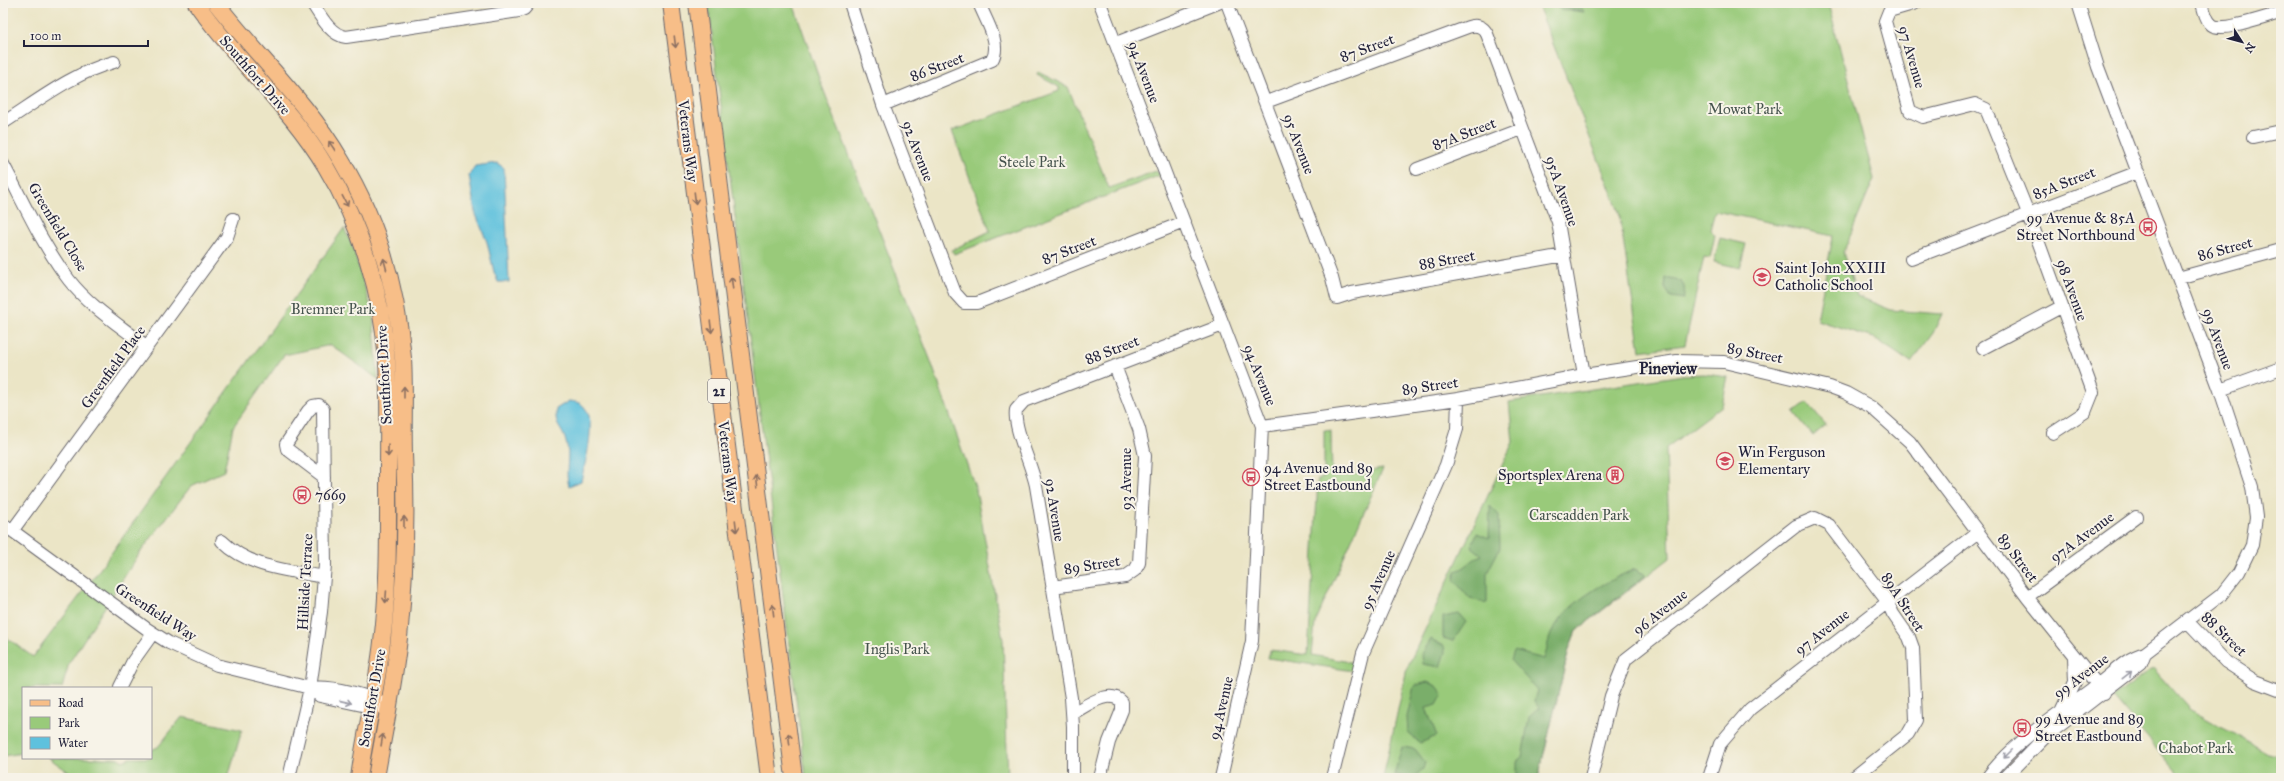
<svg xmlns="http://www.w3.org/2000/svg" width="2284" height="781" viewBox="0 0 2284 781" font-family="'IM FELL Great Primer',serif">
  <rect width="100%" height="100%" fill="#f7f3e8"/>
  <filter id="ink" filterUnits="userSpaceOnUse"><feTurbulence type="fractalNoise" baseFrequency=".025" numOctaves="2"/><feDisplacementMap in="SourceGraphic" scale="8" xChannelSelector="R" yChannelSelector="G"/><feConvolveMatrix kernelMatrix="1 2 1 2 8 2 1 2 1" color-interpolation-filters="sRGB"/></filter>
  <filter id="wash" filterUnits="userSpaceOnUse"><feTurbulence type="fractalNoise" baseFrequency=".012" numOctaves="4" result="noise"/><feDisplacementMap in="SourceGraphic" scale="16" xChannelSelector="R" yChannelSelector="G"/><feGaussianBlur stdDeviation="0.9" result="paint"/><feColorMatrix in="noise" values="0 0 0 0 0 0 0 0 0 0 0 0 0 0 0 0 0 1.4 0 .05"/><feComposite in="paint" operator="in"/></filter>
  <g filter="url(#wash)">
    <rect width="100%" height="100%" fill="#ebe5c6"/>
    <path fill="#99ca7a" stroke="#5e765a" d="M708,3H793L820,81L930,359L976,490L1003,640L1008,778H806Z
      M1537,3H1828L1874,179L1843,253L1857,296L1891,310L1942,314L1933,333L1911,363L1876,339L1817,320L1833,236L1715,211L1710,230L1715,235L1710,258L1704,257L1685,345L1640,351L1619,212Z
      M1038,72L1068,87L1109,188L1156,171L1161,175L954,254L952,250L990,231L952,131L1059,91V87L1037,75Z
      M344,228L352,245L373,314L378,379L331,345L284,355L233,427L224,471L191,486L139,554L69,663L62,688H23V753L3,756V635L33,657L95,576Z
      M1720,238L1746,244L1740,268L1714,262Z
      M1704,374L1728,377L1722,406L1666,448L1670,558L1576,631L1569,649L1538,778H1383L1407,668L1513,442L1509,402L1683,375Z
      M1807,402L1826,425L1813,436L1794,412Z
      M1324,430L1331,431L1332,477L1383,469L1315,623L1312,655L1355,663L1353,671L1268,658L1270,650L1308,655L1318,479L1324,477Z
      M2153,668L2189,709L2268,753L2281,757V778H2182L2113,697Z
      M182,717L242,730L228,778H77L49,758H118L123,761L130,758H151V750L158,747Z"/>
    <path fill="#7aae6a" stroke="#4e6852" d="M1556,3H1579L1584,12L1559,9Z
      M1666,278C1680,278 1688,283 1683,299L1671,297L1665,288Z
      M1490,506L1499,515L1500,548L1487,573V603L1470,599L1454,580L1456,571C1467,568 1470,560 1482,555L1471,546L1477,533L1489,538Z
      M1635,569L1646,575L1576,631L1569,649L1538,778H1517V761L1522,757L1529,717L1539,708L1534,701L1537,690L1511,661L1514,651L1544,659C1547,650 1548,638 1553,630C1571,599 1605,582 1635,569Z
      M1459,614L1466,622L1453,641L1443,638V617Z
      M1431,639L1444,646L1445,652L1440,667L1423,664L1422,654Z
      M1427,682L1437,686L1443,694L1437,705L1426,708L1437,736L1420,743L1408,733L1407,717L1414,686Z
      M1402,747L1415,749L1425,762L1423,769L1413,778L1394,775Z"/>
    <path fill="#5ec1dd" stroke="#40728c" d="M497,163L504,168L509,282H498L494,272L487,242L475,212L469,175L475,166Z
      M569,401C575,402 581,402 585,408C597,421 585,464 581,481L569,486C564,471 571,456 566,442C562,426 555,429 556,409Z"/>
  </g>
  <g filter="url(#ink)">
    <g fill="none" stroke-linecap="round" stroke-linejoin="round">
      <g stroke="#68666c" stroke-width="14">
        <path id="minor" d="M312,3C320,15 330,35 346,37L519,11L524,9L529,3
          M850,3L883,105L955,293L964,303H977L1184,222
          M1100,3L1262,426L1252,641L1221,778
          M1227,3L1332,278L1337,298L1352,293L1564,255
          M1916,3L1889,11L1885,21L1910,111L1923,117L1975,104L1986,109L2028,213L2093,392L2085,412L2053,433
          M2202,3C2204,11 2206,20 2212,25C2223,33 2267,16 2281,13
          M1116,43L1218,3
          M1266,102L1468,27C1476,24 1483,26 1487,34L1558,222L1584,375
          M883,105L992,60C1002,44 985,19 979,3
          M3,123C39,100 73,73 114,62
          M2253,137L2281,131
          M3,164C24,203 42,245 69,280C90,307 121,326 147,347
          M1417,169L1522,129
          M1911,259L2138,172
          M2178,278L2281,250
          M1983,348L2061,307
          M2220,390L2281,368
          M1262,426L1458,399L1584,375L1677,361L1724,362L1830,387L1846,393L1871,407L1910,442L2027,597L2104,693
          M3,524L147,629L169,643L217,665L310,688C332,685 369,695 388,706
          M12,531L227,237L233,219
          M222,541C249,568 288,570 324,577
          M1052,587L1125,577L1135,570L1139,563L1145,456L1139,429L1115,366
          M2027,597L2136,517
          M2187,621L2226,662L2255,681L2281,691
          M120,687L133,661L153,633
          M310,688L320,696L371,707H379
          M2062,709L2075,682L2074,657
          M1073,713C1086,706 1109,688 1122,702V710L1109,742L1100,778
          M289,778L310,688L321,612L325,565L323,409L319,405L313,406L308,411L286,444L287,449L324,477
          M1073,778V726L1071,698L1036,486C1032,465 1013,428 1016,410L1024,401L1223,325
          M1332,778L1363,653L1446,465L1457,429L1458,399
          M1591,778L1611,696L1626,659L1796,526L1815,518L1829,525L1887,601L1893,614L1909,637L1913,648L1916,720L1908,734L1853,778
          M1709,778L1720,744L1750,709L1978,532
          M1987,778C2016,739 2059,714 2097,685C2115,672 2124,659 2145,653L2221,595L2239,572L2252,545L2256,517L2252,487L2220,390L2098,67L2078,3
          M2005,778L2045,737L2141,663L2145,653"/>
      </g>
      <g stroke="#68666c" stroke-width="18">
        <path id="major" d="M196,3C236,61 290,106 326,167C361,225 382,293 387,361C389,399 388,437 388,474C388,530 389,586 382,642C377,688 365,732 359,778
          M216,3C257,56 307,102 341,160C377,219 397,288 403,358C405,390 403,422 404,454C407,514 405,578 399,638C394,685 384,731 376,778
          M671,3L769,778
          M697,3L794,778"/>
      </g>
      <use href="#minor" stroke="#fff" stroke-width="12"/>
      <use href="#major" stroke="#f7be88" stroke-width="16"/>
    </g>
    <defs><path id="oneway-shaft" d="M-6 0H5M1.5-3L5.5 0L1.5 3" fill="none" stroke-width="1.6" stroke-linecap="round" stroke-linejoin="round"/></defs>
    <g stroke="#8c7062">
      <use href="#oneway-shaft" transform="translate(675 42) rotate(83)"/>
      <use href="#oneway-shaft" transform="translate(332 146) rotate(-124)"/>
      <use href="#oneway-shaft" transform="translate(695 198) rotate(83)"/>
      <use href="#oneway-shaft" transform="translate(345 201) rotate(62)"/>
      <use href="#oneway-shaft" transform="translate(385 264) rotate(-105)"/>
      <use href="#oneway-shaft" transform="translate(732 283) rotate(-97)"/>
      <use href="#oneway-shaft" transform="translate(711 327) rotate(83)"/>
      <use href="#oneway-shaft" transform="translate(404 392) rotate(-90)"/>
      <use href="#oneway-shaft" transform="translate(388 451) rotate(90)"/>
      <use href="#oneway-shaft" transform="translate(757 481) rotate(-97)"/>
      <use href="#oneway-shaft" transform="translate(404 522) rotate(-90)"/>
      <use href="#oneway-shaft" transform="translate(736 526) rotate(83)"/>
      <use href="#oneway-shaft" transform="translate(386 597) rotate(94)"/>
      <use href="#oneway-shaft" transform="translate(773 610) rotate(-97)"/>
      <use href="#oneway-shaft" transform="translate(789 739) rotate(-97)"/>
      <use href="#oneway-shaft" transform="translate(382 740) rotate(-81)"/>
    </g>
    <g stroke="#9c9ca7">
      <use href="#oneway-shaft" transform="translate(2127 675) rotate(-38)"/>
      <use href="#oneway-shaft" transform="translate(346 702) rotate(13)"/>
      <use href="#oneway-shaft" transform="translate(2008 754) rotate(135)"/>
    </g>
  </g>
  <defs>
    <g id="bus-ring" transform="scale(0.9)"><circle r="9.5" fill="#f7f3e8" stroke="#d1495b" stroke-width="1.5"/><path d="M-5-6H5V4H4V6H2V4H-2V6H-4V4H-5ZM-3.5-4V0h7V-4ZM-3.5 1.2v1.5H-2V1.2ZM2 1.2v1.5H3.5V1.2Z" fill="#d1495b"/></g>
    <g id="school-ring" transform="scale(0.9)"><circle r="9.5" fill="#f7f3e8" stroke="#d1495b" stroke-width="1.5"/><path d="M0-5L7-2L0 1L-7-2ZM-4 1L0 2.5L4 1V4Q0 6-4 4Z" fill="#d1495b"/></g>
    <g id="building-ring" transform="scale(0.9)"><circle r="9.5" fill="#f7f3e8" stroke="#d1495b" stroke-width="1.5"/><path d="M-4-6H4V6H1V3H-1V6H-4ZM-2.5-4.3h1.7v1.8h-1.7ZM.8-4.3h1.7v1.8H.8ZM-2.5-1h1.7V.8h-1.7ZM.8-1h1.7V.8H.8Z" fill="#d1495b"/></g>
  </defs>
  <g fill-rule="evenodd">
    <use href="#bus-ring" x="2148" y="227"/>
    <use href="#school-ring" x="1762" y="277"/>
    <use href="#school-ring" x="1725" y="461"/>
    <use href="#building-ring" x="1615" y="475"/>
    <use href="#bus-ring" x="1251" y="477"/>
    <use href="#bus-ring" x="302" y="495"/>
    <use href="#bus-ring" x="2022" y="728"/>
  </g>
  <g text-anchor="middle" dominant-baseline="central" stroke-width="4" stroke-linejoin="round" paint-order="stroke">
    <rect fill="#f7f3e8" stroke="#62616f" stroke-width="1" x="708" y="379" width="22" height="24" rx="3"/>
    <g font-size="14" font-weight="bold" fill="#22223b">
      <text x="719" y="391">21</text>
    </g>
    <g font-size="15" fill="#22223b" stroke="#f7f3e8">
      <text transform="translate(1367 48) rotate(-20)">87 Street</text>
      <text transform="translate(1912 57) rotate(74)">97 Avenue</text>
      <text transform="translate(937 67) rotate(-21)">86 Street</text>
      <text transform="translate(1144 72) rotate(69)">94 Avenue</text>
      <text transform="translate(255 75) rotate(49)">Southfort Drive</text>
      <text transform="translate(1464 134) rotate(-21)">87A Street</text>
      <text transform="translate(688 141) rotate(83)">Veterans Way</text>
      <text transform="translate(1299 144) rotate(69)">95 Avenue</text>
      <text transform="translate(918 151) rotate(69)">92 Avenue</text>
      <text transform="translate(2064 183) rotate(-21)">85A Street</text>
      <text transform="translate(1562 191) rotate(71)">95A Avenue</text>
      <text transform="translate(58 227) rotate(59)">Greenfield Close</text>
      <text transform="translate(2225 249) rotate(-15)">86 Street</text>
      <text transform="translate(1069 250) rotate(-21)">87 Street</text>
      <text transform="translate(1447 260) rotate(-10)">88 Street</text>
      <text transform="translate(2072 290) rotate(70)">98 Avenue</text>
      <text transform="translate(2218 339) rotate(70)">99 Avenue</text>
      <text transform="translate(1112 350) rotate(-21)">88 Street</text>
      <text transform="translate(1755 353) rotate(11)">89 Street</text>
      <text transform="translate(113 367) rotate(-54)">Greenfield Place</text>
      <text transform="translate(384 375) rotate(-93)">Southfort Drive</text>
      <text transform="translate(1260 375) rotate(68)">94 Avenue</text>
      <text transform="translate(1430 386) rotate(-8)">89 Street</text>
      <text transform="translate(728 462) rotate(83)">Veterans Way</text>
      <text transform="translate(1126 479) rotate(-90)">93 Avenue</text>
      <text transform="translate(1055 510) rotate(81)">92 Avenue</text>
      <text transform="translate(2082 537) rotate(-36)">97A Avenue</text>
      <text transform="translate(2018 558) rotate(53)">89 Street</text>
      <text transform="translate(1092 565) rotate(-9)">89 Street</text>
      <text transform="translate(1378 580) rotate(-66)">95 Avenue</text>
      <text transform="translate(305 582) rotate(-87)">Hillside Terrace</text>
      <text transform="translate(1903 602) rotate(57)">89A Street</text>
      <text transform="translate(156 612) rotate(33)">Greenfield Way</text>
      <text transform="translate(1660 612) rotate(-38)">96 Avenue</text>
      <text transform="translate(1822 632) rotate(-38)">97 Avenue</text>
      <text transform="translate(2224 634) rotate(44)">88 Street</text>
      <text transform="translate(2081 676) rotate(-37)">99 Avenue</text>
      <text transform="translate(372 698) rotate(-80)">Southfort Drive</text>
      <text transform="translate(1221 708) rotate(-77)">94 Avenue</text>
    </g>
    <g font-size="15" fill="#46544e" stroke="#f7f3e8">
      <text x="1745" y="109">Mowat Park</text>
      <text x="1032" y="162">Steele Park</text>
      <text x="333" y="309">Bremner Park</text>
      <text x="1579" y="515">Carscadden Park</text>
      <text x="897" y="649">Inglis Park</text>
      <text x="2196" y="748">Chabot Park</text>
    </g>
    <g font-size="15" fill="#22223b" stroke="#f7f3e8" text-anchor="start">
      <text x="2135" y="218" text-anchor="end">99 Avenue &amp; 85A<tspan x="2135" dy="17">Street Northbound</tspan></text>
      <text x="1775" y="268">Saint John XXIII<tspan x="1775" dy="17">Catholic School</tspan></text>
      <text x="1738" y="452">Win Ferguson<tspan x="1738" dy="17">Elementary</tspan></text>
      <text x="1264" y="468">94 Avenue and 89<tspan x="1264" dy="17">Street Eastbound</tspan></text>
      <text x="1602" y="475" text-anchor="end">Sportsplex Arena</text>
      <text x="315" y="495">7669</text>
      <text x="2035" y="719">99 Avenue and 89<tspan x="2035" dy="17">Street Eastbound</tspan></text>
    </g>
    <g font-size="16" font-weight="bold" fill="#22223b" stroke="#f7f3e8">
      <text x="1668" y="368">Pineview</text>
    </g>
  </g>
  <rect width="2284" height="781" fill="none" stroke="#f7f3e8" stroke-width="16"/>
  <rect x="22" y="687" width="130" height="72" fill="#f7f3e8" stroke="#a29fa3"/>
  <rect x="30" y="700" width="20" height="6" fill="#f7be88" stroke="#a29fa3"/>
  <text x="58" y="707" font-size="12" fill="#22223b">Road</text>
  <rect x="30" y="717" width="20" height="12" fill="#99ca7a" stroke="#a29fa3"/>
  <text x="58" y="727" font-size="12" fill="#22223b">Park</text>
  <rect x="30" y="737" width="20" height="12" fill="#5ec1dd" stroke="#a29fa3"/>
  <text x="58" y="747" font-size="12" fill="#22223b">Water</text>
  <g transform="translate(2242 42) rotate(126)" stroke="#f7f3e8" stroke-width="3" paint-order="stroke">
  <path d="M0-3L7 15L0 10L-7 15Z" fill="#22223b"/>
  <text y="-6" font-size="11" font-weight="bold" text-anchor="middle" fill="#22223b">N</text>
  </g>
  <path d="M24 40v6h124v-6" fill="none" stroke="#22223b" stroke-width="2"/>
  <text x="30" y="40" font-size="12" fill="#22223b" stroke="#f7f3e8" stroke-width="3" paint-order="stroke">100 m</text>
</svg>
